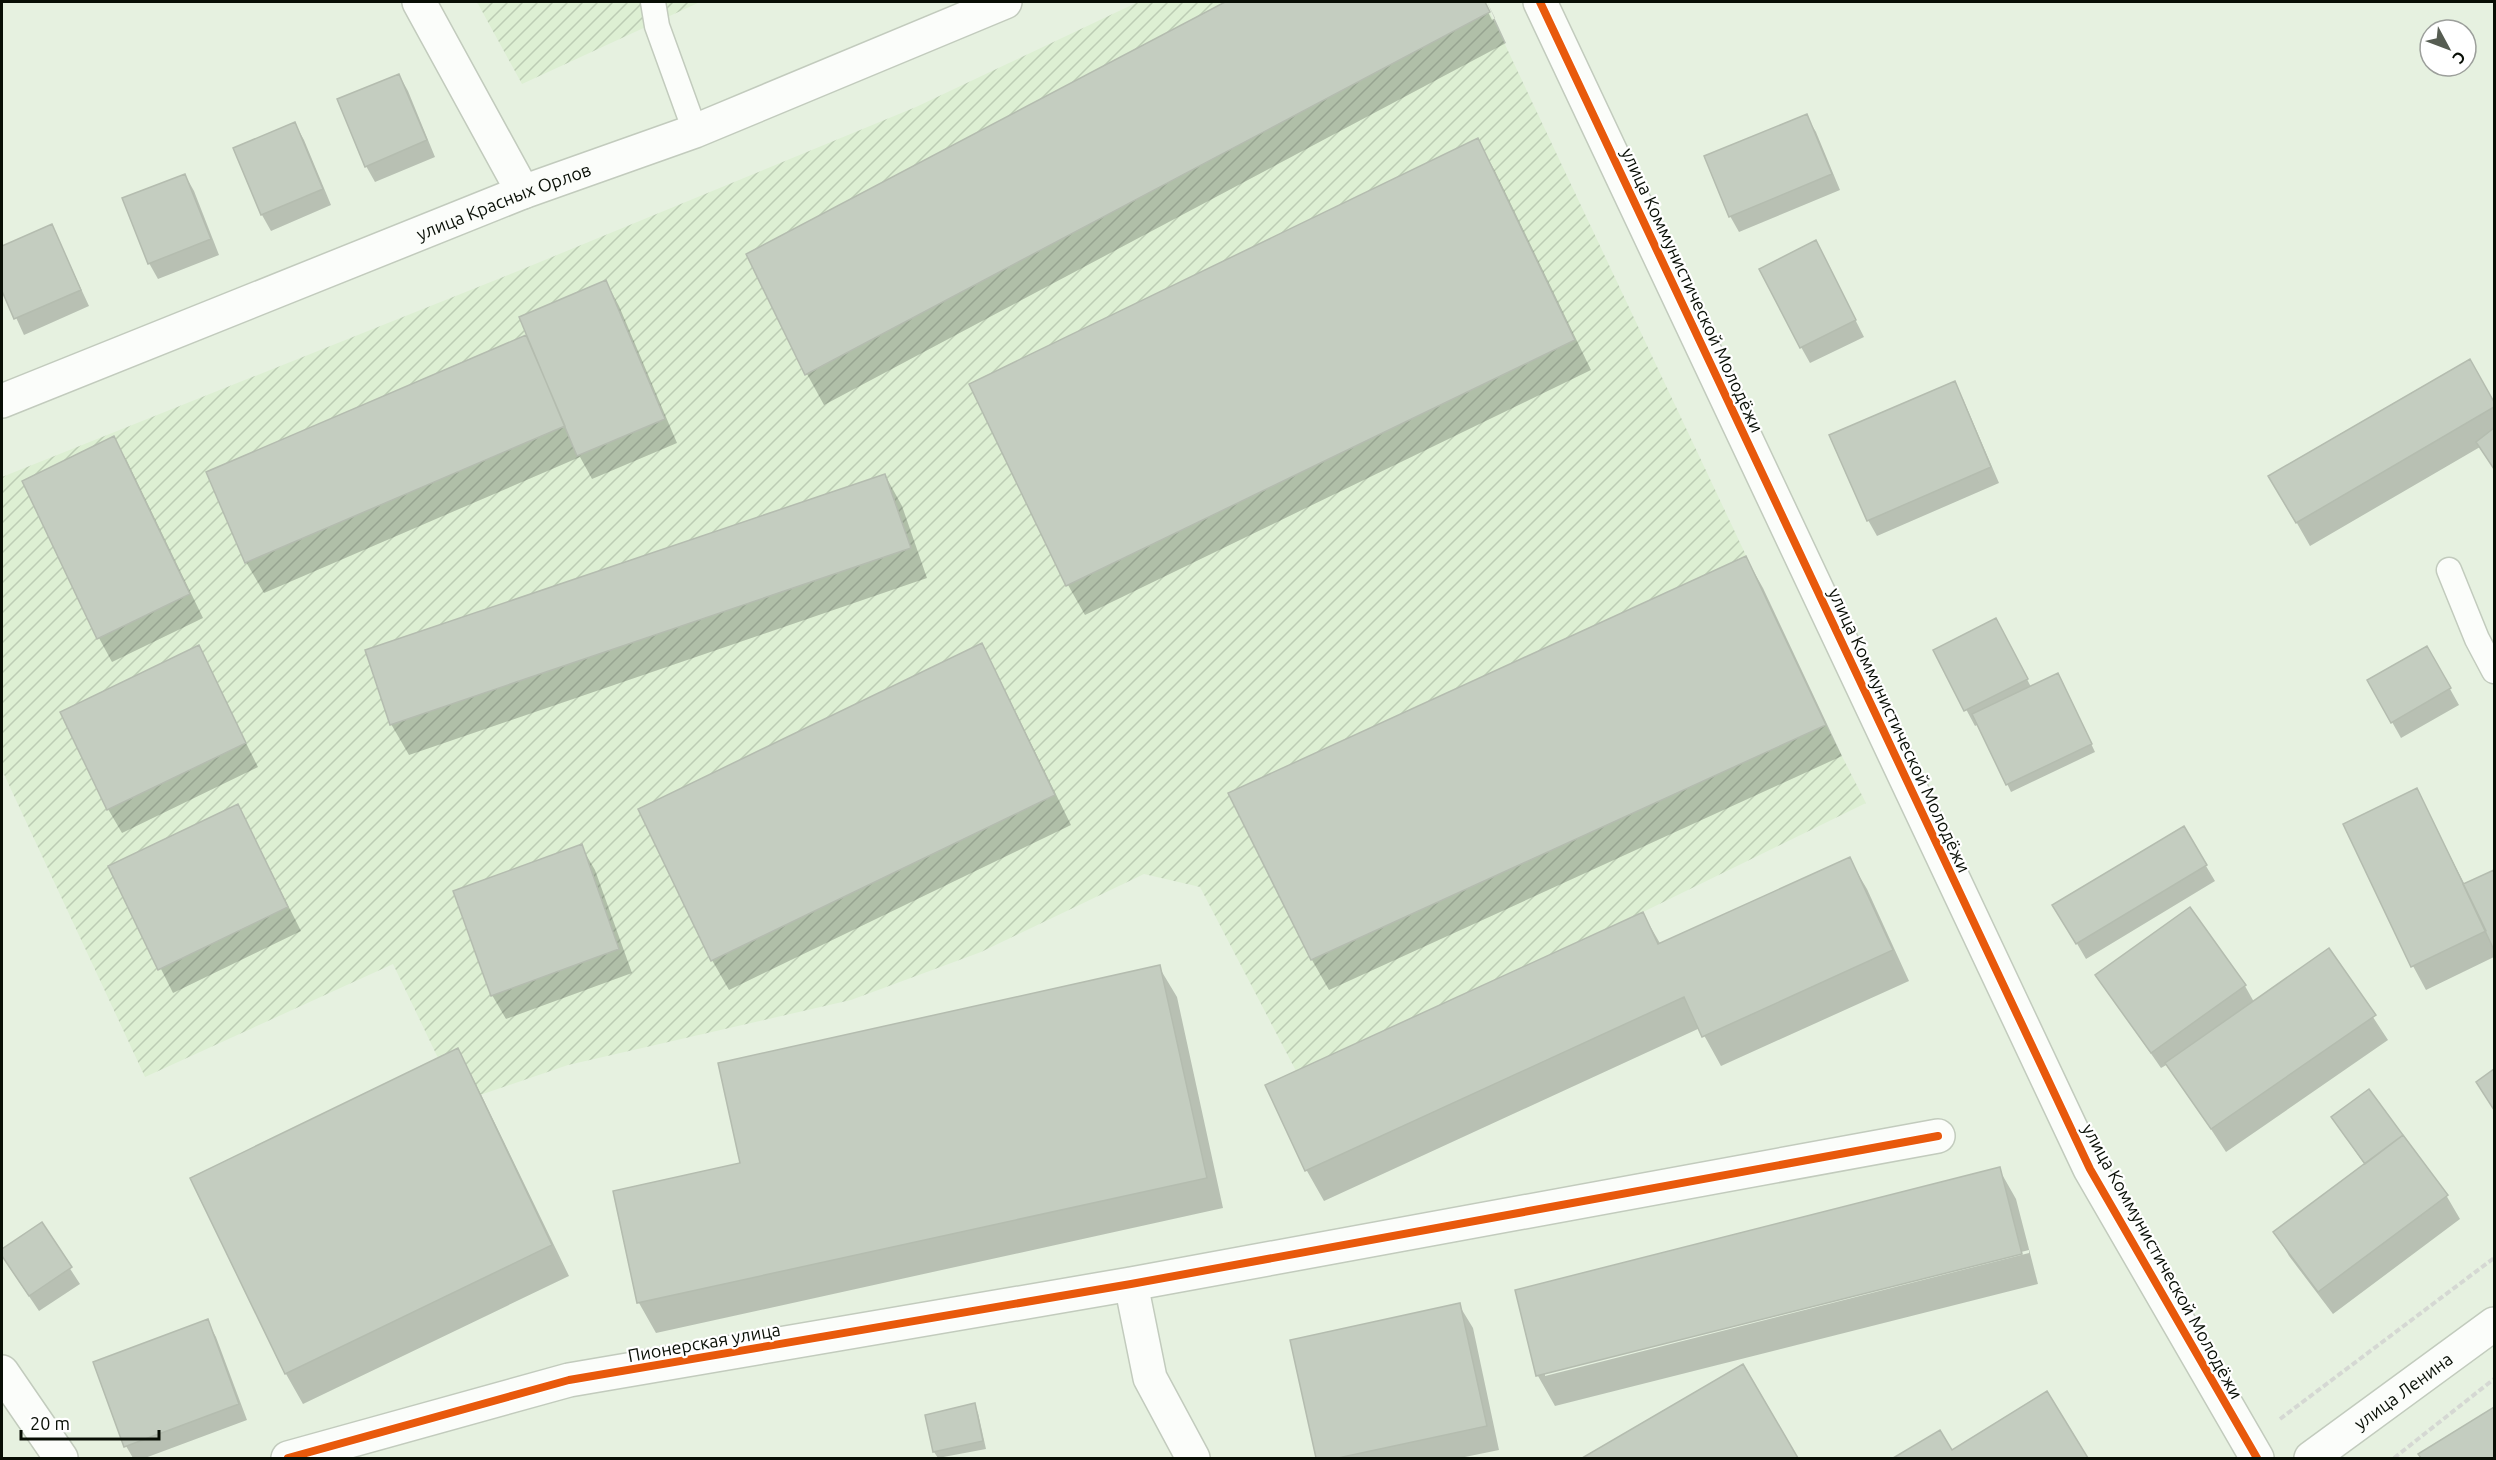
<svg xmlns="http://www.w3.org/2000/svg" width="2496" height="1460" viewBox="0 0 2496 1460" font-family="Ubuntu,sans-serif">
  <defs>
    <pattern id="industrial-furrows" width="10" height="10" patternUnits="userSpaceOnUse" patternTransform="scale(1.5)"><rect width="10" height="10" fill="#ddefd3"/><path d="M-1 1l2-2M0 10L10 0M9 11l2-2" fill="none" stroke="#bcccb4"/></pattern>
  </defs>
  <rect width="100%" height="100%" fill="#e6f1e0"/>
  <path fill="url(#industrial-furrows)" d="M477,2H700L522,84Z
    M1138,2H1485L1826,725L1866,803L1643,912L1296,1071L1200,887L1144,874L981,952L851,1000L568,1065L480,1095L438,1058L393,964L145,1077L2,770V477L523,269L916,107Z"/>
  <path fill="#0003" fill-rule="evenodd" d="M1228,2H1483L1492,20L1495,18L1487,2L1506,43L824,405L807,374L748,255Z
    M399,75L408,91L435,157L375,182L366,166Z
    M1806,116L1816,132L1840,190L1739,232L1730,216Z
    M295,124L304,140L331,205L271,231L262,215L235,149Z
    M1477,140L1495,171L1591,370L1085,615L1068,585Z
    M185,175L194,191L219,255L158,279L149,263Z
    M52,226L89,306L24,335L2,287V248Z
    M1824,258L1864,337L1810,363L1801,347Z
    M606,282L619,306L677,443L592,479L580,457L264,593L246,562L526,337L531,346L533,345Z
    M2469,361L2494,405V469L2480,447L2310,546L2270,476Z
    M1954,383L1963,399L1999,483L1877,536L1868,520Z
    M113,438L127,461L203,618L112,662L99,638Z
    M885,475L902,506L927,578L409,755L391,724Z
    M1746,558L1763,588L1842,756L1329,990L1312,960L1230,794Z
    M2005,636L2031,687L2062,682L2095,752L2011,792L1979,724L1975,726L1935,651Z
    M981,645L998,676L1071,825L729,990L712,960Z
    M198,647L258,767L122,833L108,809Z
    M2427,648L2459,705L2401,738L2369,681Z
    M2416,790L2465,885L2494,871V957L2426,990L2413,966Z
    M238,806L301,931L173,993L110,867Z
    M581,846L595,870L632,973L506,1019L492,995Z
    M1849,859L1867,889L1909,981L1721,1066L1700,1028L1324,1201L1307,1171L1267,1086L1643,914L1661,945Z
    M2206,866L2215,881L2086,959L2055,906Z
    M2329,950L2388,1040L2226,1152L2168,1064L2161,1068L2097,976L2245,986L2254,1002Z
    M1159,967L1177,997L1223,1208L656,1333L639,1303L742,1164Z
    M457,1050L474,1080L569,1276L303,1404L286,1374L192,1178Z
    M2494,1071V1109L2478,1082Z
    M2332,1118L2446,1195L2460,1219L2333,1314L2289,1256L2275,1232L2365,1165Z
    M1999,1169L2016,1199L2038,1284L1555,1406L1538,1376L1517,1291ZM2029,1250V1253L1545,1376V1373Z
    M41,1224L80,1284L39,1311L10,1268L2,1251Z
    M1459,1305L1473,1328L1499,1450L1460,1458H1317L1292,1341Z
    M207,1321L216,1337L247,1420L145,1458H133L126,1446Z
    M1743,1366L1797,1458H1585Z
    M2047,1393L2086,1458H1896L1939,1432L1951,1452Z
    M974,1405L978,1413L986,1449L938,1458L934,1452L927,1416Z
    M2494,1409V1458H2423L2420,1454Z"/>
  <path fill="#c4cdc0" stroke="#b4bcaf" stroke-width="1.5" d="M1225,2H1485L1490,12L805,375L746,254Z
    M399,74L427,140L365,167L337,99Z
    M1807,114L1832,174L1729,217L1704,156Z
    M295,122L323,189L261,215L233,148Z
    M1478,138L1575,340L1066,586L969,384Z
    M185,174L211,239L148,264L122,198Z
    M52,224L81,290L14,319L2,291V246Z
    M1816,240L1856,320L1800,348L1759,269Z
    M606,280L665,419L577,456L519,317Z
    M526,335L565,426L245,563L206,472Z
    M2470,359L2494,402V407L2296,523L2268,476Z
    M1955,381L1991,467L1867,521L1829,435Z
    M2494,428V469L2476,442Z
    M114,436L190,594L97,639L22,481Z
    M885,474L911,548L390,725L365,650Z
    M1746,556L1826,725L1311,960L1228,793Z
    M1996,618L2028,679L1964,711L1933,650Z
    M982,643L1055,795L711,961L638,809Z
    M199,645L246,743L107,810L60,712Z
    M2427,646L2451,688L2391,723L2367,680Z
    M2058,673L2092,744L2006,785L1972,714Z
    M2417,788L2486,931L2411,967L2343,824Z
    M238,804L288,907L158,970L108,866Z
    M2184,826L2207,865L2076,944L2052,905Z
    M582,844L619,949L491,996L453,891Z
    M1850,857L1893,950L1702,1037L1684,997L1305,1171L1265,1085L1643,912L1658,944Z
    M2494,870V950L2463,884Z
    M2190,907L2246,985L2151,1053L2095,975Z
    M2329,948L2376,1015L2211,1129L2165,1063Z
    M1160,965L1207,1178L637,1303L613,1191L740,1163L718,1063Z
    M458,1048L552,1245L285,1374L190,1178Z
    M2494,1069V1110L2476,1082Z
    M2369,1089L2403,1135L2365,1164L2331,1117Z
    M2403,1135L2448,1195L2318,1292L2273,1232Z
    M2000,1167L2022,1254L1536,1376L1515,1290Z
    M42,1222L72,1267L29,1296L2,1256V1249Z
    M1460,1303L1487,1426L1338,1458H1316L1290,1340Z
    M208,1319L239,1404L124,1447L93,1362Z
    M1743,1364L1798,1458H1582Z
    M2047,1391L2088,1458H1893L1940,1430L1952,1450Z
    M975,1403L983,1441L933,1452L925,1415Z
    M2494,1407V1458H2421L2418,1454Z"/>
  <g fill="none" stroke-linecap="round" stroke-linejoin="round">
    <g stroke="#c2cbbd" stroke-width="27">
      <path id="service" d="M653,2L657,26L695,131
        M2449,570L2477,639L2494,671"/>
    </g>
    <g stroke="#c2cbbd" stroke-width="36">
      <path id="minor" d="M419,2L523,192
        M1131,1284L1150,1378L1193,1458
        M288,1458L569,1380L1131,1284L1938,1136"/>
    </g>
    <g stroke="#c2cbbd" stroke-width="36">
      <g id="tertiary">
        <path d="M1540,2L2090,1169L2257,1458"/>
        <path id="s1" d="M2,401L523,192L695,131L1005,2"/>
        <path d="M2,1372L61,1458"/>
      </g>
    </g>
    <g stroke="#c2cbbd" stroke-width="36">
      <g id="primary">
        <path id="s2" d="M2311,1458L2494,1324"/>
      </g>
    </g>
    <path stroke="#d5d8d3" stroke-width="4" stroke-dasharray="6 3" stroke-linecap="butt" d="M2280,1419L2494,1258
      M2394,1458L2494,1379"/>
    <use href="#service" stroke="#fbfdfa" stroke-width="24"/>
    <use href="#minor" stroke="#fbfdfa" stroke-width="33"/>
    <use href="#tertiary" stroke="#fbfdfa" stroke-width="33"/>
    <use href="#primary" stroke="#fbfdfa" stroke-width="33"/>
    <g stroke="#fff" stroke-width="11">
      <path id="cycleway" d="M1540,2L2090,1169L2257,1458
        M288,1458L569,1380L1131,1284L1938,1136"/>
    </g>
    <use href="#cycleway" stroke="#e8590c" stroke-width="8"/>
  </g>
  <g text-anchor="middle" dominant-baseline="central" stroke-width="4.5" stroke-linejoin="round" paint-order="stroke">
    <g font-size="18" fill="#080e05" stroke="#fff">
      <text stroke="none"><textPath href="#s1" startOffset="540">улица Красных Орлов</textPath></text>
      <text transform="translate(1693 290) rotate(65)">улица Коммунистической Молодёжи</text>
      <text transform="translate(1900 730) rotate(65)">улица Коммунистической Молодёжи</text>
      <text transform="translate(2163 1261) rotate(61)">улица Коммунистической Молодёжи</text>
      <text transform="translate(704 1342) rotate(-10)">Пионерская улица</text>
      <text stroke="none"><textPath href="#s2" startOffset="114">улица Ленина</textPath></text>
    </g>
  </g>
  <rect width="2496" height="1460" fill="none" stroke="#080e05" stroke-width="6"/>
  <g transform="translate(2448 48) rotate(131)"><circle r="28" fill="#ffffff" stroke="#9c9f9b" stroke-width="1.5"/>
  <path d="M0-4.5L10 22L0 15L-10 22Z" fill="#565d52"/>
  <text y="-9" font-size="16" font-weight="bold" text-anchor="middle" fill="#080e05">С</text>
  </g>
  <path d="M21 1430v9h138v-9" fill="none" stroke="#080e05" stroke-width="3"/>
  <text x="30" y="1430" font-size="18" fill="#080e05" stroke="#ffffff" stroke-width="4.5" paint-order="stroke">20 m</text>
</svg>
